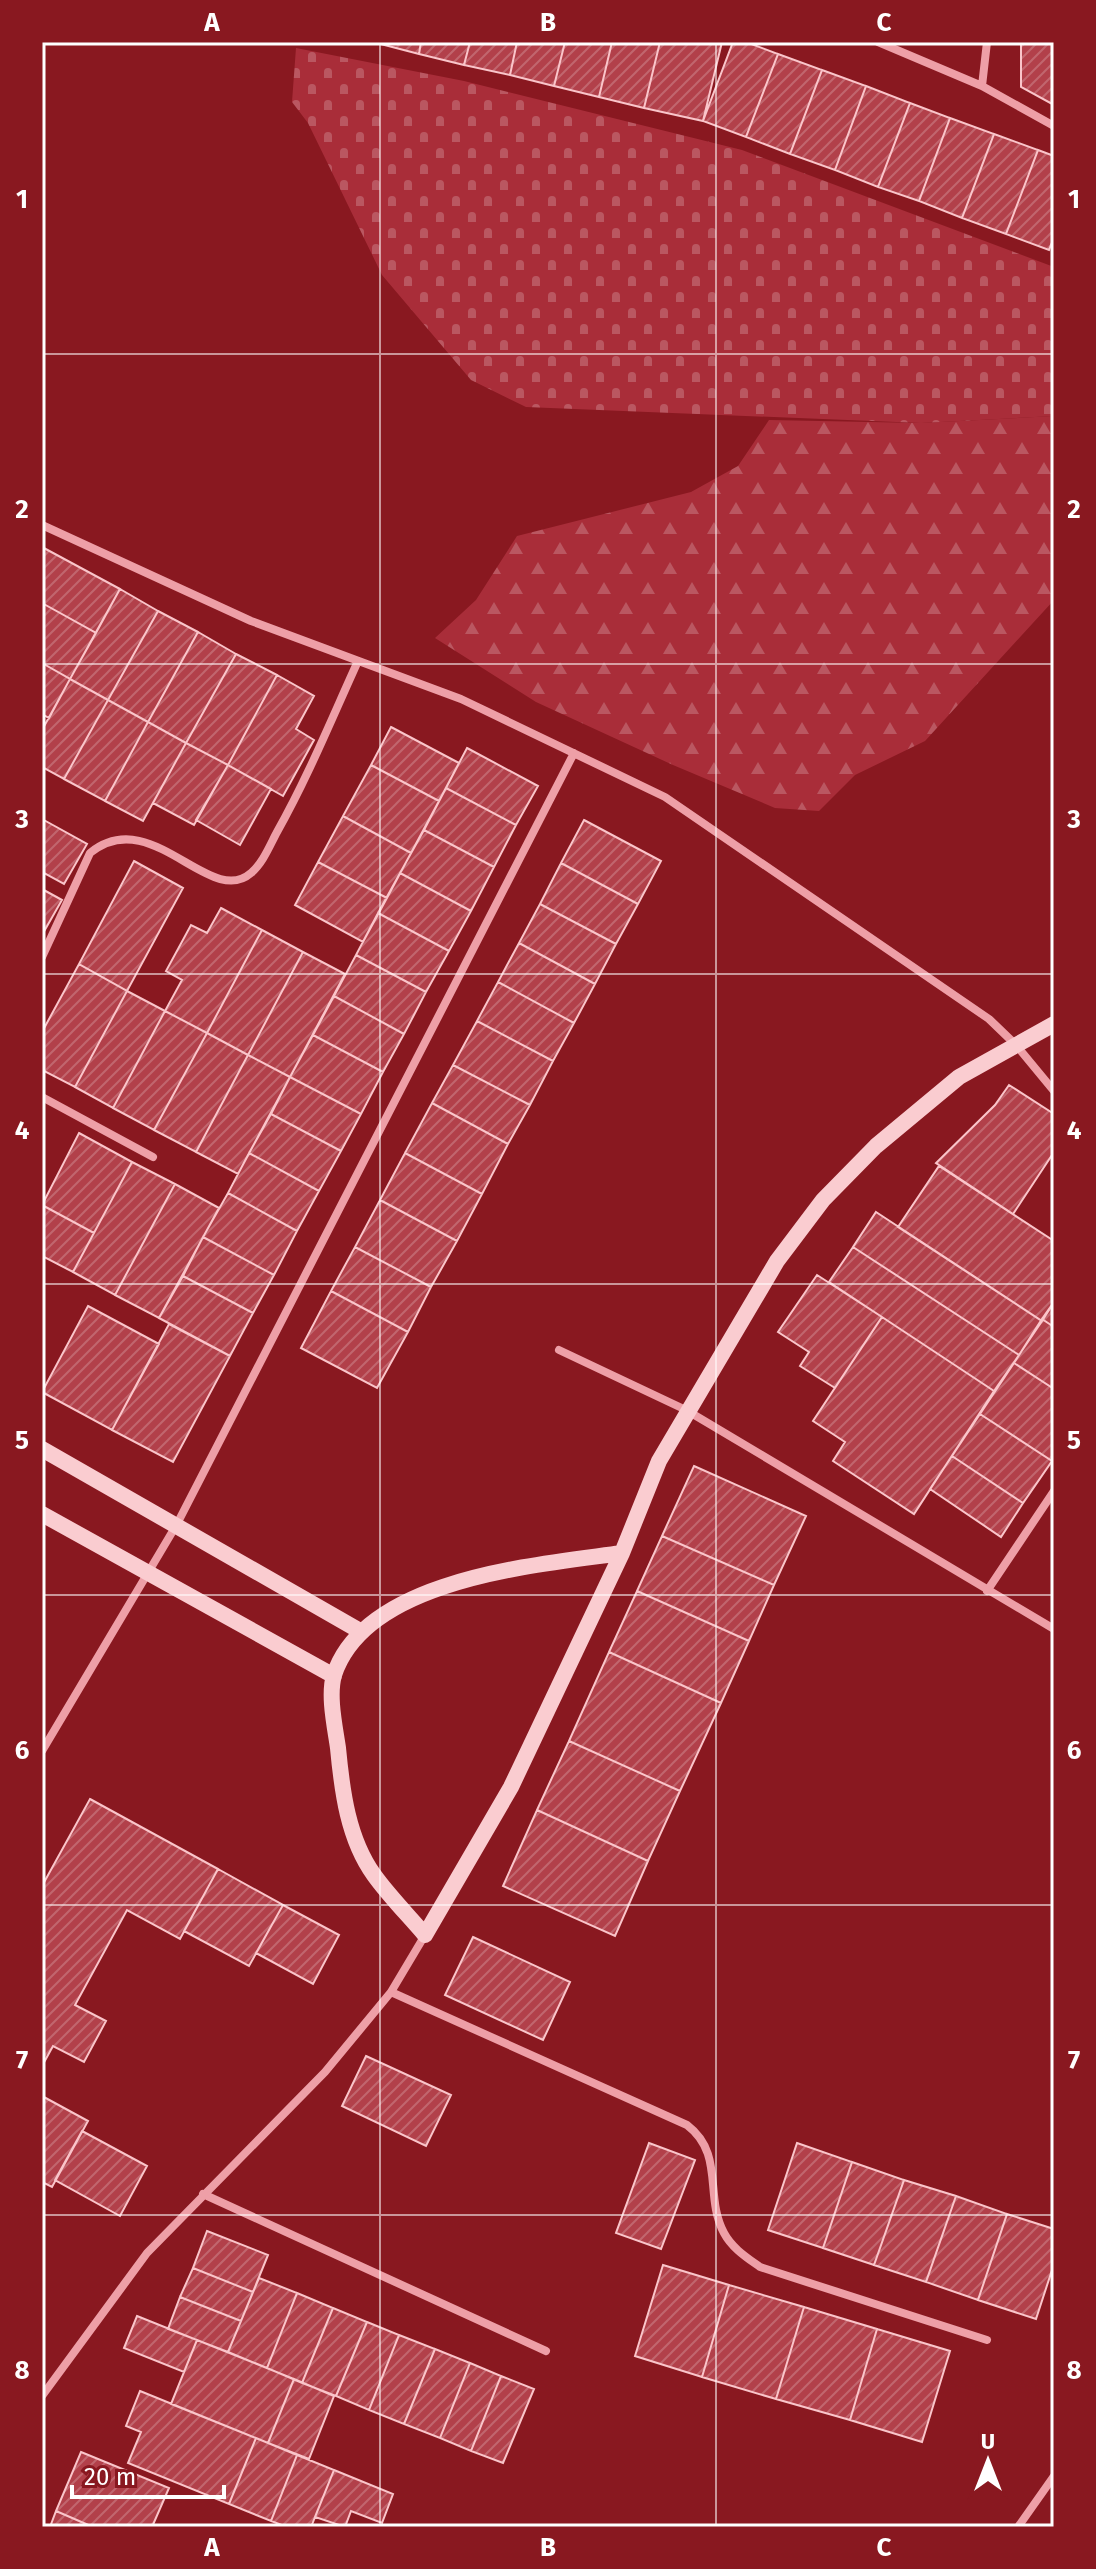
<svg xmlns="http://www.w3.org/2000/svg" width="1096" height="2569" viewBox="0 0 1096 2569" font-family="'Fira Sans',sans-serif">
  <defs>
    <pattern id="forest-firs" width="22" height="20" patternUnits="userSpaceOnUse" patternTransform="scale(2)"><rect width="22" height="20" fill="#a92d39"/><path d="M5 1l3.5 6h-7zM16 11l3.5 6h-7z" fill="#ba5761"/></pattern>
    <pattern id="cemetery-stones" width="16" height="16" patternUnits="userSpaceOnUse" patternTransform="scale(2)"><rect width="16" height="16" fill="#a92d39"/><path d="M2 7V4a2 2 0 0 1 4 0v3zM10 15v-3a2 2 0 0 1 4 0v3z" fill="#ba5761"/></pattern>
    <pattern id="building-hatch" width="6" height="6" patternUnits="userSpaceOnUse" patternTransform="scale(2)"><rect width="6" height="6" fill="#b2404a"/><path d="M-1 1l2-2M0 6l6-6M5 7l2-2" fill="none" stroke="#c1666e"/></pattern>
  </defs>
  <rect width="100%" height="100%" fill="#891820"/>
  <path fill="url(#forest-firs)" d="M1054,416V600L925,741L855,775L819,811L775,808L673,765L536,702L435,638L476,600L517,536L691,492L738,466L769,420L921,423Z"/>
  <path fill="url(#cemetery-stones)" d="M296,48L464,81L742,150L1054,267V416L921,423L526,407L471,380L382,275L308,123L292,102Z"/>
  <path fill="url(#building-hatch)" stroke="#fac5ca" stroke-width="2" d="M373,42H421L419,54Z
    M421,42H470L464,65L419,54Z
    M470,42H517L510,75L464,65Z
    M517,42H565L554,86L510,75Z
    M565,42H612L599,97L554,86Z
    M612,42H660L644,108L599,97Z
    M660,42H722L703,121L644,108Z
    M733,42H746L778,54L746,137L703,121Z
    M1021,42H1054V105L1021,87Z
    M778,54L822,70L790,154L746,137Z
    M822,70L866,86L835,170L790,154Z
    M866,86L910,103L878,187L835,170Z
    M910,103L950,118L919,201L878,187Z
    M950,118L994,134L962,218L919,201Z
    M994,134L1038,150L1006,234L962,218Z
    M1038,150L1054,156V237L1049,250L1006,234Z
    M42,547L120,589L96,633L42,603Z
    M120,589L158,611L108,700L70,679Z
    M42,603L96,633L70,679L42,663Z
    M158,611L198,632L148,722L108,700Z
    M198,632L236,654L186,743L148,722Z
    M236,654L277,675L228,765L186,743Z
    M42,663L70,679L49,718L42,714Z
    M277,675L314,696L296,729L314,740L283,796L228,765Z
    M70,679L108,700L64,779L42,767V730Z
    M108,700L148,722L105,801L64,779Z
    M148,722L186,743L143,821L105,801Z
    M391,727L459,763L439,801L371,765Z
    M186,743L228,765L194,825L153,803Z
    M467,748L538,786L516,825L446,788Z
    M228,765L271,789L240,845L196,820Z
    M371,765L439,801L411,853L343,816Z
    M446,788L516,825L494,867L424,830Z
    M343,816L411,853L387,898L318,862Z
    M42,819L87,844L64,884L42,872Z
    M584,820L661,861L638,904L561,863Z
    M424,830L494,867L471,911L400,873Z
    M134,861L183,888L127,991L79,964Z
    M318,862L387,898L363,942L295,905Z
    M561,863L638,904L616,944L540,904Z
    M400,873L471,911L449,951L378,913Z
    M42,889L62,900L42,935Z
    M540,904L616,944L595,984L519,943Z
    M221,908L262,930L207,1033L165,1011L182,980L166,971L191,925L207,933Z
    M378,913L449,951L426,992L356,955Z
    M262,930L303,952L248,1055L207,1033Z
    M519,943L595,984L574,1023L498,982Z
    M303,952L345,974L290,1077L248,1055Z
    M356,955L426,992L404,1034L334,996Z
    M79,964L127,991L75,1087L42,1070V1032Z
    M498,982L574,1023L553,1061L477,1021Z
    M127,991L165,1011L113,1108L75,1087Z
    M334,996L404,1034L383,1072L313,1035Z
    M165,1011L207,1033L154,1130L113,1108Z
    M477,1021L553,1061L530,1105L453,1065Z
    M207,1033L248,1055L196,1152L154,1130Z
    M313,1035L383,1072L361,1114L290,1077Z
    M248,1055L290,1077L238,1174L196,1152Z
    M453,1065L530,1105L508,1144L432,1103Z
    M290,1077L361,1114L341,1151L271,1114Z
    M1009,1085L1054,1114V1152L1013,1214L936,1163L995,1105Z
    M432,1103L508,1144L482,1194L405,1153Z
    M271,1114L341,1151L319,1191L249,1153Z
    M79,1133L132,1162L94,1233L42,1205Z
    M249,1153L319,1191L297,1231L228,1193Z
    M405,1153L482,1194L457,1241L380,1200Z
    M132,1162L175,1184L115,1295L73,1272Z
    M939,1166L1054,1241V1302L1042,1321L898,1227Z
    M175,1184L219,1208L159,1318L115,1295Z
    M228,1193L297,1231L274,1275L203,1237Z
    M380,1200L457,1241L431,1287L355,1247Z
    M42,1205L94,1233L73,1272L42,1256Z
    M876,1212L1042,1321L1019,1355L853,1247Z
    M203,1237L274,1275L253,1313L183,1276Z
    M355,1247L431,1287L408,1332L331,1291Z
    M853,1247L1019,1355L994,1391L829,1282Z
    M817,1275L882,1317L835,1388L800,1366L809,1352L778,1332Z
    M183,1276L253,1313L230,1356L159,1318Z
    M331,1291L408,1332L377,1388L301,1348Z
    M1054,1302V1327L1042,1319Z
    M88,1306L159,1344L112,1430L42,1392Z
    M882,1317L994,1391L914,1514L833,1461L845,1442L813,1421Z
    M1042,1319L1054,1327V1389L1014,1363Z
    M169,1324L230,1356L173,1462L112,1430Z
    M1014,1363L1054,1389L1052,1461L980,1414Z
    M980,1414L1052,1461L1023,1503L952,1456Z
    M952,1456L1023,1503L1001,1537L930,1489Z
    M694,1466L806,1516L774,1585L662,1536Z
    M662,1536L774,1585L749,1641L637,1591Z
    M637,1591L749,1641L721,1703L609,1652Z
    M609,1652L721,1703L680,1791L569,1741Z
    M569,1741L680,1791L648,1861L537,1810Z
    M90,1799L218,1869L180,1939L127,1910L75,2005L106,2021L84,2062L53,2046L42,2066V1886Z
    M537,1810L648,1861L615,1936L503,1886Z
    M218,1869L283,1905L249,1966L184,1931Z
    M283,1905L339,1935L313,1984L256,1953Z
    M473,1937L570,1982L543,2040L445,1995Z
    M366,2056L451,2095L426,2146L342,2106Z
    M42,2096L88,2121L52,2187L42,2182Z
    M82,2131L147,2166L120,2216L55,2180Z
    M649,2143L695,2160L661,2249L616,2233Z
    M797,2143L852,2162L823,2248L768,2230Z
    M852,2162L904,2180L874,2265L823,2248Z
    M904,2180L956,2196L926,2282L874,2265Z
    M956,2196L1007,2214L978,2300L926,2282Z
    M1007,2214L1054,2229V2264L1036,2319L978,2300Z
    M207,2231L268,2255L253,2292L193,2268Z
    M663,2265L729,2285L702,2377L635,2356Z
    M193,2268L253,2292L241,2321L180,2297Z
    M259,2278L297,2293L267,2368L228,2352Z
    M729,2285L804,2307L776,2399L702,2377Z
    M297,2293L333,2308L302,2383L267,2368Z
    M180,2297L241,2321L228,2352L168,2329Z
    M804,2307L877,2329L850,2420L776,2399Z
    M333,2308L367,2322L336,2396L302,2383Z
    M137,2316L197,2340L184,2372L124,2348Z
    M367,2322L399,2335L369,2410L336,2396Z
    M877,2329L950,2351L922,2442L850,2420Z
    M399,2335L435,2349L404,2424L369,2410Z
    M197,2340L294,2379L268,2443L171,2404Z
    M435,2349L470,2363L440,2438L404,2424Z
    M470,2363L501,2376L471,2451L440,2438Z
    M501,2376L534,2389L503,2463L471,2451Z
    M294,2379L334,2396L309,2459L268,2443Z
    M140,2391L256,2438L229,2504L128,2463L141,2432L126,2426Z
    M256,2438L297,2455L271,2521L229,2504Z
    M81,2452L169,2488L152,2527H93L56,2511Z
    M297,2455L334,2470L311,2527H287L271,2521Z
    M334,2470L393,2494L382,2523L351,2511L345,2527L315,2517Z
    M56,2511L93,2527H50Z"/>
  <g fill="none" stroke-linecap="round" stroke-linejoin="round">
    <path stroke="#ee9fa7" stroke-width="8" d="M878,42L982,86L1054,126
      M982,86L987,42
      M42,525L251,621L461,699L665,797L989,1019L1016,1045L1054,1091
      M42,957L90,853C151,803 210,909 251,873C263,863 270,845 277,832C308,777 332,718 358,661
      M42,1097L153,1157
      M559,1350L686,1410L1054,1629
      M987,1591L1054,1491
      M42,1751L177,1524L574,753
      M391,1992L687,2125C725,2154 704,2196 724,2233C732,2248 746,2257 760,2267L987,2340
      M203,2194L546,2351
      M42,2396L147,2253L325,2072L391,1992L425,1935
      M1018,2527L1054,2476"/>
    <path stroke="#faccd0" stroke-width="16" d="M42,1449L360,1631
      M42,1514L334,1676
      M622,1553C537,1565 366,1578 334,1675C328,1696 335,1727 338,1748C342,1791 348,1839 374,1875C389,1896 409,1916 425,1935L511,1787L622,1553L659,1461L777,1261L823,1200L876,1146L959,1077L1054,1024"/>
  </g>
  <path fill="none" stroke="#fff" stroke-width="2" stroke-opacity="0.55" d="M380,42V2527M716,42V2527M42,354H1054M42,664H1054M42,974H1054M42,1284H1054M42,1595H1054M42,1905H1054M42,2215H1054"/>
  <rect width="1096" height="2569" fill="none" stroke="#891820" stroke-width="88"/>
  <g transform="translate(988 2461)" stroke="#891820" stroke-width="6" paint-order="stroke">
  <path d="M0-6L14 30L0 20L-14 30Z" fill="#ffffff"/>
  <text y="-12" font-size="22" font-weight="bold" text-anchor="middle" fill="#ffffff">U</text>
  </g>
  <path d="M72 2485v12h152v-12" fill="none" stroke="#ffffff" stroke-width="4"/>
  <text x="84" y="2485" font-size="24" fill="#ffffff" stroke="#891820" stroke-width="6" paint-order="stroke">20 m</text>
  <rect x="44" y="44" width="1008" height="2481" fill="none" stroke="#fff" stroke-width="3"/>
  <g font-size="26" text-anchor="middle" font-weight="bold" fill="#fff">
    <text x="212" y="31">A</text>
    <text x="548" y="31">B</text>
    <text x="884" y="31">C</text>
    <text x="22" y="208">1</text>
    <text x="1074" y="208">1</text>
    <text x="22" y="518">2</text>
    <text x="1074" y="518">2</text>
    <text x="22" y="828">3</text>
    <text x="1074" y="828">3</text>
    <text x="22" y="1139">4</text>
    <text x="1074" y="1139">4</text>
    <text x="22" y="1449">5</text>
    <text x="1074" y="1449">5</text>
    <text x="22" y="1759">6</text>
    <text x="1074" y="1759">6</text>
    <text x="22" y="2069">7</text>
    <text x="1074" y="2069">7</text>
    <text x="22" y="2379">8</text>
    <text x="1074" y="2379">8</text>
    <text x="212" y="2556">A</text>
    <text x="548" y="2556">B</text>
    <text x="884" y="2556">C</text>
  </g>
</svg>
